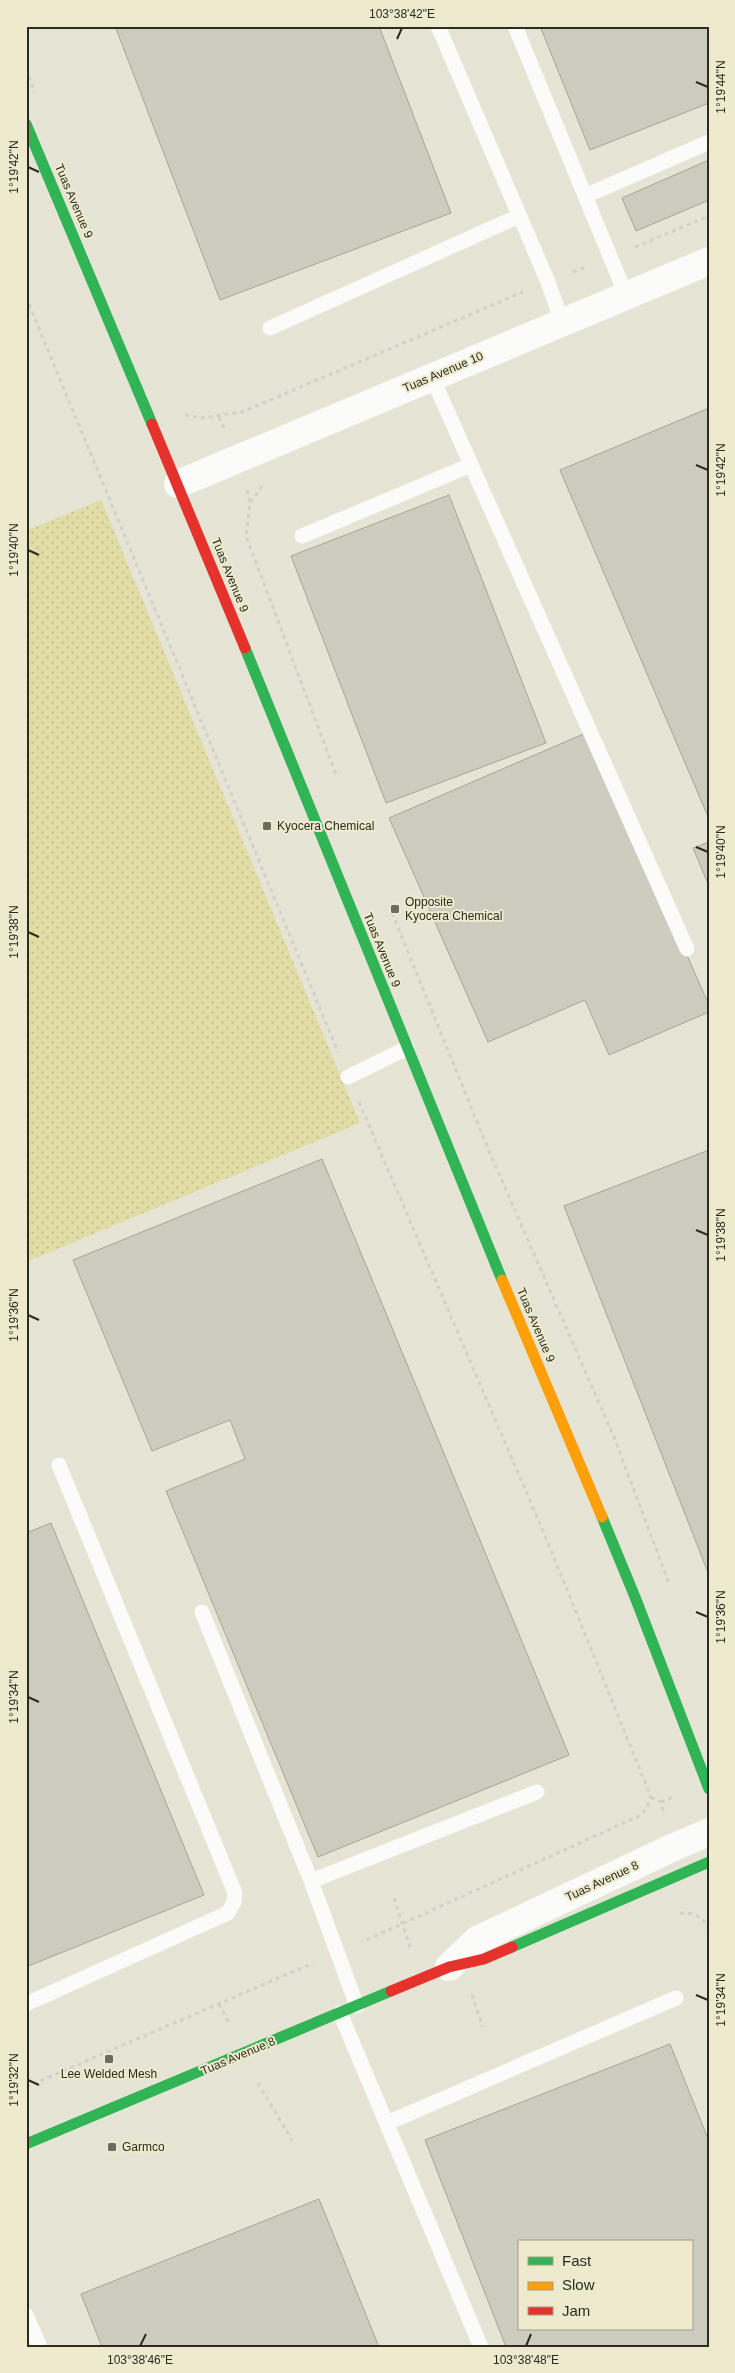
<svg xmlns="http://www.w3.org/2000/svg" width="735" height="2373" viewBox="0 0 735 2373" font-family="Arial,sans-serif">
  <defs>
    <pattern id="grass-dots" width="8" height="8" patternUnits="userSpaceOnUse" patternTransform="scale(1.25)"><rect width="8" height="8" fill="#e2dca5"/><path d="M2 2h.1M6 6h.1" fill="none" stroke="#c2bd8e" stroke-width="1.8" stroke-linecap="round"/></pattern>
  </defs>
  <rect width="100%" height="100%" fill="#e6e4d4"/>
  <path fill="url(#grass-dots)" d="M101,500L360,1123L26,1262V531Z"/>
  <path fill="#cdccbf" stroke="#a6a598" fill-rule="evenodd" d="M115,26H379L451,213L220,300Z
    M540,26H709V103L590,150Z
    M709,160V200L636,231L622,198Z
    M709,408V819L560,470Z
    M449,495L546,743L386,803L291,556Z
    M588,732L709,1005V1012L609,1055L585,1000L488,1042L389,818Z
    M709,842V886L693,848Z
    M709,1150V1575L564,1206Z
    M322,1159L569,1755L318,1857L166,1491L245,1459L230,1420L152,1451L73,1260Z
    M51,1523L204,1895L26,1967V1533Z
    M670,2044L709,2141V2347H506L425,2140ZM519,2242H691V2329H519Z
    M319,2199L379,2347H102L81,2294Z"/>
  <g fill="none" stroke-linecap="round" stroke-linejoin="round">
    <path stroke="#d2d1cc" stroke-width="3" stroke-dasharray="4 4" stroke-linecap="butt" d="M26,69L35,93
      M635,247L709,216
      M573,272L586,267
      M26,297L338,1052
      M185,415L202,418L242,412L523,292
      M219,417L224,428
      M262,486L250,503L246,536L337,777
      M247,490L250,503
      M392,913L489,1151L614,1437L670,1586
      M359,1102L546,1538L651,1797L647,1808L639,1816L362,1942
      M651,1797L661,1802L664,1815
      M661,1802L676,1796
      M394,1898L410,1947
      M680,1913C695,1913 703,1916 709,1930
      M472,1995L483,2027
      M219,2004L229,2023
      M258,2083L292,2140
      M26,2087L313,1963"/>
    <path stroke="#fbfbf9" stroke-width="15" d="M438,26L548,282L562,322
      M515,26L626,295
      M585,196L709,142
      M270,328L519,216
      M432,377L687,949
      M302,536L471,465
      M348,1077L407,1048
      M202,1612L311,1881L357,2006
      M311,1881L537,1792
      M26,2004L228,1913L234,1902L235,1893L59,1465
      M340,2013L481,2347
      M387,2123L676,1998
      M26,2315L40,2347"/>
    <path stroke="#fbfbf9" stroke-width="28" d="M178,484L709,261
      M449,1967L477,1940L674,1847L709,1832"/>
    <path stroke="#30b455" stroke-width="11" d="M26,124L152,424
      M245,648L502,1280
      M602,1517L635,1597L709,1789
      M512,1947L709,1862
      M26,2144L391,1991"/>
    <path stroke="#ff9f0a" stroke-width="11" d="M502,1280L602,1517"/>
    <path stroke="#e5322d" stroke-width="11" d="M152,424L245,648
      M391,1991L449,1967L484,1959L512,1947"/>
  </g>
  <path fill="none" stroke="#2e2c21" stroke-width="2" d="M397,39L402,28M696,82L708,87M28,167L39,172M696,465L708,470M28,550L39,555M696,847L708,852M28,932L39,937M696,1230L708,1235M28,1315L39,1320M696,1612L708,1617M28,1697L39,1702M696,1995L708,2000M28,2080L39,2085M140,2346L146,2334M526,2346L531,2334"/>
  <g fill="#6e6c60" stroke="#edeacd" stroke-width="2">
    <rect x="262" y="821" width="10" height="10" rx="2.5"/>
    <rect x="390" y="904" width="10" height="10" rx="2.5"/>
    <rect x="104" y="2054" width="10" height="10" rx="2.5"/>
    <rect x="107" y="2142" width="10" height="10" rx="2.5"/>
  </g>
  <g text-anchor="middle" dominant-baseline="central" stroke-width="4" stroke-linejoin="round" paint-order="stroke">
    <g font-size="12" fill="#2e2c21" stroke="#edeacd">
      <text transform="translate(74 201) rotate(67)">Tuas Avenue 9</text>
      <text transform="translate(443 372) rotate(-23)">Tuas Avenue 10</text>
      <text transform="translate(230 575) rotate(68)">Tuas Avenue 9</text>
      <text transform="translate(382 950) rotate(68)">Tuas Avenue 9</text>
      <text transform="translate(536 1325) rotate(67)">Tuas Avenue 9</text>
      <text transform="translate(602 1881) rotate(-25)">Tuas Avenue 8</text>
      <text transform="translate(238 2056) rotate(-23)">Tuas Avenue 8</text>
    </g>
    <g font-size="12" fill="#2e2c21" stroke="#edeacd" text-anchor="start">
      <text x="277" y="826">Kyocera Chemical</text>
      <text x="405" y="902">Opposite<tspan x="405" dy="14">Kyocera Chemical</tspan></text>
      <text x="109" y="2074" text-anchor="middle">Lee Welded Mesh</text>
      <text x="122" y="2147">Garmco</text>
    </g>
  </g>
  <rect width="735" height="2373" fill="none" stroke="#edeacd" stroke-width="55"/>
  <rect x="518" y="2240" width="175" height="90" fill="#edeacd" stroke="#a19e88"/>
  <rect x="528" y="2257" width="25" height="8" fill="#30b455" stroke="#a19e88"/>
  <text x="562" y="2266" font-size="15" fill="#2e2c21">Fast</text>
  <rect x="528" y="2282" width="25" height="8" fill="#ff9f0a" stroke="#a19e88"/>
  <text x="562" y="2290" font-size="15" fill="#2e2c21">Slow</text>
  <rect x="528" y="2307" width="25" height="8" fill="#e5322d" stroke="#a19e88"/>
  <text x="562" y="2316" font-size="15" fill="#2e2c21">Jam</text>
  <rect x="28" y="28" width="680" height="2318" fill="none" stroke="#2e2c21" stroke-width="2"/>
  <g font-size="12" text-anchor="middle" fill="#2e2c21">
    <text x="402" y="18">103°38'42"E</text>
    <text transform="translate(721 87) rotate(-90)" y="4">1°19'44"N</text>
    <text transform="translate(14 167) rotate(-90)" y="4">1°19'42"N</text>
    <text transform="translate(721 470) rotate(-90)" y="4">1°19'42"N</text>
    <text transform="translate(14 550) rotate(-90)" y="4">1°19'40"N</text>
    <text transform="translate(721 852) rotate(-90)" y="4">1°19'40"N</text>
    <text transform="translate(14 932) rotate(-90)" y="4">1°19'38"N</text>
    <text transform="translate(721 1235) rotate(-90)" y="4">1°19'38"N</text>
    <text transform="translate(14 1315) rotate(-90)" y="4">1°19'36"N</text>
    <text transform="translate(721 1617) rotate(-90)" y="4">1°19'36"N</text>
    <text transform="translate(14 1697) rotate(-90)" y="4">1°19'34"N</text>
    <text transform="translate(721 2000) rotate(-90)" y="4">1°19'34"N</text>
    <text transform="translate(14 2080) rotate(-90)" y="4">1°19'32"N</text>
    <text x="140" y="2364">103°38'46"E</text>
    <text x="526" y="2364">103°38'48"E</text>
  </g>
</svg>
